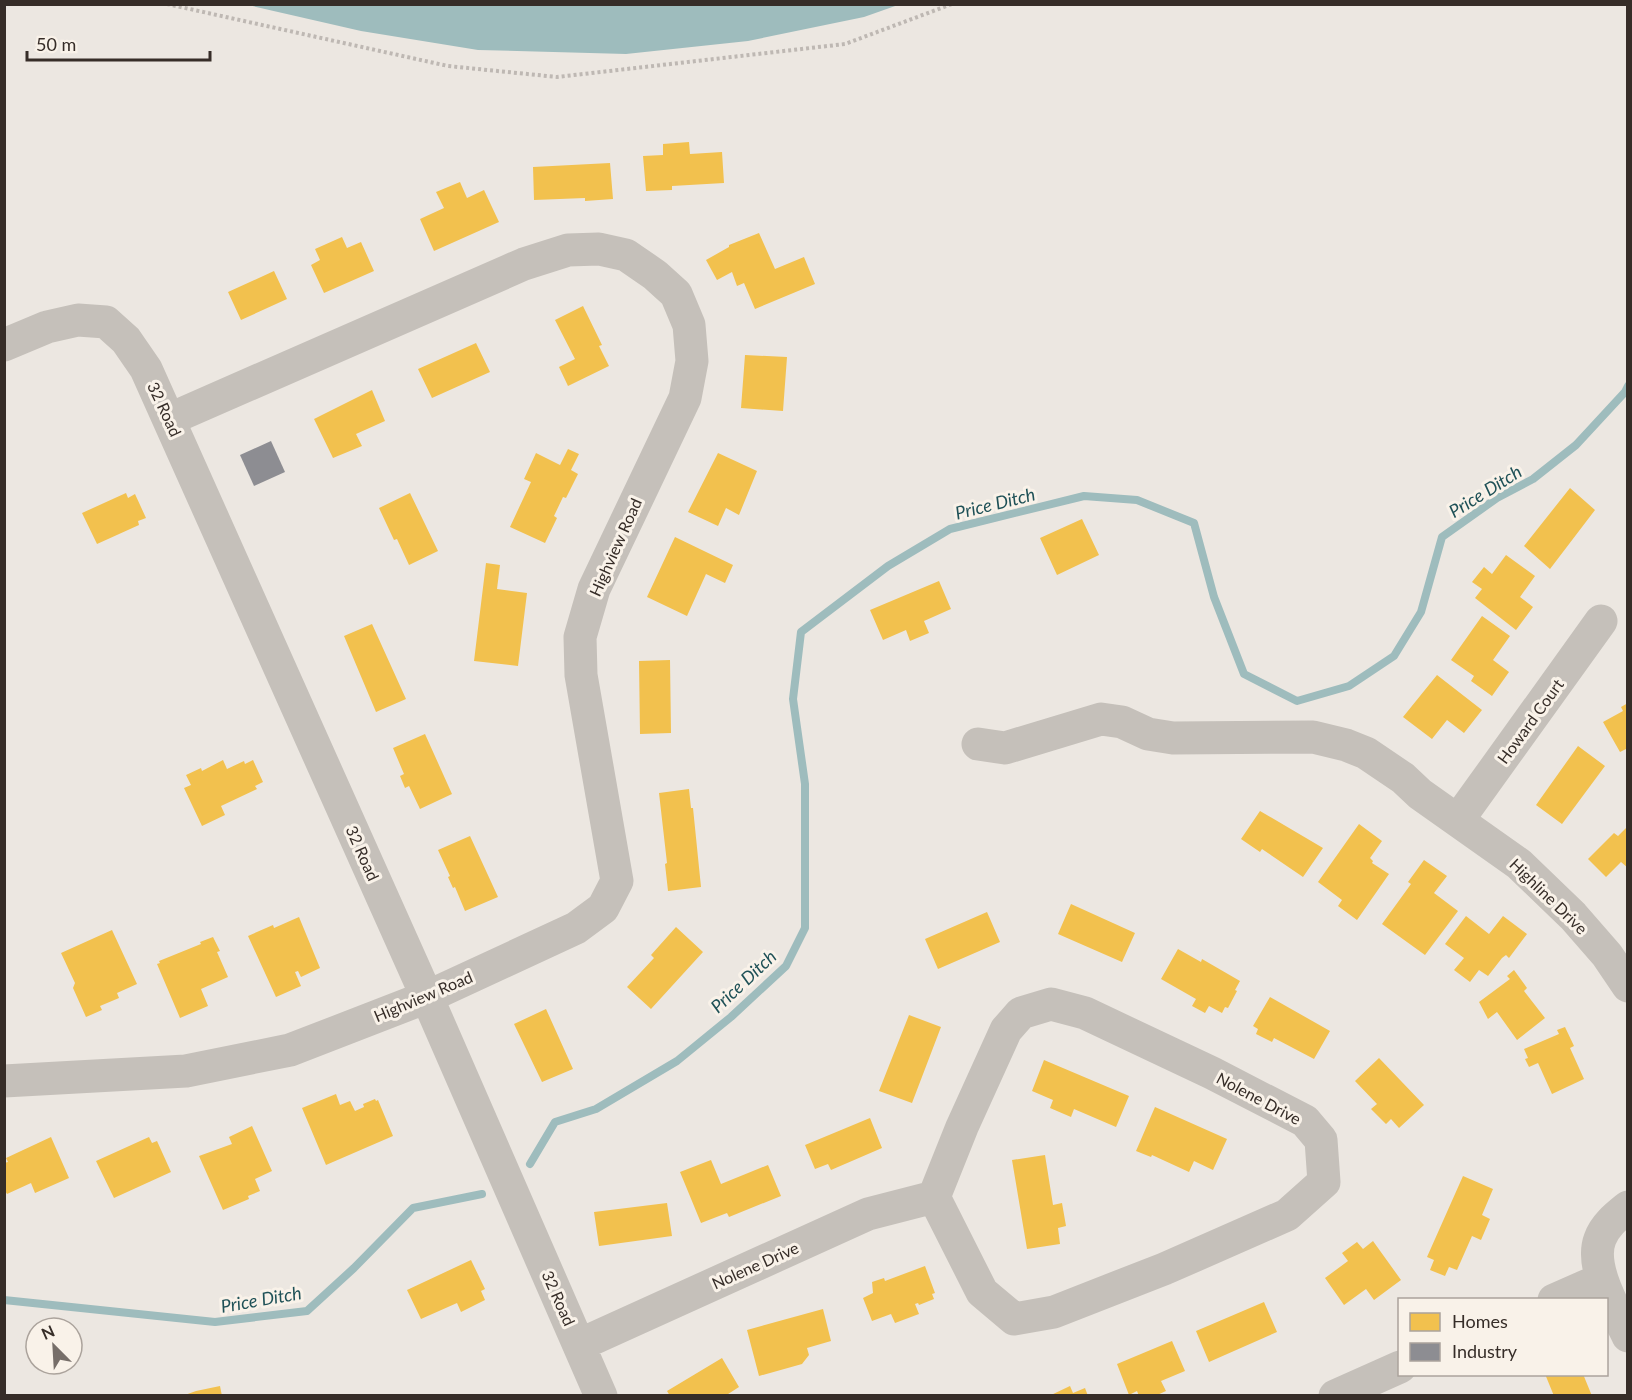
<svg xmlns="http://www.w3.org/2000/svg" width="1632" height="1400" viewBox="0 0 1632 1400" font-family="Lato,sans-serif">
  <rect width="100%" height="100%" fill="#ece7e1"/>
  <path fill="#9ebcbd" d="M248,5H898L864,17L748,41L626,54L478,50L361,31Z"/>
  <path fill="#f2c14e" d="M689,142L690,154L722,152L724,183L672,186V190L646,191L643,156L663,155V144Z
    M610,163L613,199L585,201V198L534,200L533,167Z
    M460,182L467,198L484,190L499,222L434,251L420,219L444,208L436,192Z
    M759,233L775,269L804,257L815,284L755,309L744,283L737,286L732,272L717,280L706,260L729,247V245Z
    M342,237L347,248L361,242L374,271L324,293L311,265L320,260L315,249Z
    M274,271L287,299L241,320L228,292Z
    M583,306L602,345L599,346L609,366L568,386L559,367L575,359L555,320Z
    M476,343L490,372L432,398L418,369Z
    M745,355L787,357L783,411L741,408Z
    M372,390L385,421L356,434L362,446L333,458L314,419Z
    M568,449L579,454L571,470L578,474L566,498L563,497L554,516L557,518L545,543L510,527L531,482L524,479L536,453L560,465Z
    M718,453L757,471L739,515L726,508L718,526L688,512Z
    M1570,488L1595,510L1550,569L1524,546Z
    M126,493L128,498L135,494L146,518L138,521L139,525L97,544L82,513Z
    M410,493L438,551L409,565L397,539L394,540L379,508Z
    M1082,519L1099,555L1057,575L1040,538Z
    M675,537L733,565L725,583L706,574L687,616L647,597Z
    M1506,555L1535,576L1520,597L1533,607L1516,630L1475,598L1482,589L1472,582L1484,567L1492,574Z
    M486,563L500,565L497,589L527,593L518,666L474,661Z
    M939,581L951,609L924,621L929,633L910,641L906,630L883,640L870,610Z
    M1482,616L1510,636L1493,660L1509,672L1492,696L1471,681L1474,676L1451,660Z
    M372,624L406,699L376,712L344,636Z
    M670,660L671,733L640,734L639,661Z
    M1437,675L1482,710L1464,733L1447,720L1432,739L1403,717Z
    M1628,703V748L1620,752L1603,722L1623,711L1621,707Z
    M425,734L452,794L420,809L409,786L405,788L400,776L404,774L393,748Z
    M1578,746L1605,766L1562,824L1536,805Z
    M223,760L227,769L244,761L245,764L253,760L263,782L255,786L257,789L221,806L225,815L202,826L184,788L191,785L186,775L201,768L202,771Z
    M689,789L691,808H693L701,887L668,891L665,864L667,863L659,793Z
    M1260,811L1323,848L1303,877L1262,849L1260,852L1241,839Z
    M1359,824L1382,841L1370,858L1373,861L1372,863L1389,874L1357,920L1338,906L1342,900L1318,882Z
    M1628,826V868L1621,862L1606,877L1588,859L1614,833L1618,836Z
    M470,836L498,897L465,911L455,887L453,888L448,877L450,876L438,850Z
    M1424,860L1447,876L1434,893L1458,911L1425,955L1382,924L1411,884L1408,882Z
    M1071,904L1135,933L1122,962L1058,934Z
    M987,912L1000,942L938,969L925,939Z
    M1466,916L1489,934L1503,916L1527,934L1509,958L1506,955L1502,958L1488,976L1479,970L1470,982L1454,970L1464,958L1445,944Z
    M299,917L320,968L301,977L298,971L295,972L301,986L276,997L248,936L273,925L274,928Z
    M676,927L703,952L651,1009L627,987L654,958L651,955Z
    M112,930L137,984L117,993L119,998L100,1006L102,1010L86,1017L73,988L75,983L61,953Z
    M213,937L220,951L217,952L228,977L201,989L208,1006L180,1018L157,964L160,963L159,961L201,944L200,942Z
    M1178,949L1201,962L1202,959L1240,981L1235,990L1237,991L1228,1008L1225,1007L1222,1013L1209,1006L1205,1013L1192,1006L1196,999L1161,979Z
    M1514,970L1527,988L1524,991L1545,1018L1517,1040L1497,1012L1488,1019L1479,1002L1510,979L1507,976Z
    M1270,997L1330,1031L1314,1059L1274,1038L1272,1042L1256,1034L1258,1029L1253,1026Z
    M546,1009L573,1069L542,1082L514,1024Z
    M909,1015L941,1027L912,1103L879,1091Z
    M1565,1027L1574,1046L1570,1048L1584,1079L1552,1094L1538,1063L1529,1067L1525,1059L1528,1058L1524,1049L1559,1034L1557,1030Z
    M1379,1058L1424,1105L1399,1128L1391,1119L1386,1124L1371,1109L1377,1104L1355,1081Z
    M1044,1060L1129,1096L1116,1127L1074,1109L1071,1117L1050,1108L1053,1100L1032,1091Z
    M336,1094L340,1105L350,1101L355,1111L364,1107L363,1104L375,1099L376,1101L378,1100L393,1136L326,1165L302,1108Z
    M1155,1107L1227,1139L1213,1170L1194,1161L1189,1172L1152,1155L1151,1157L1136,1151Z
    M870,1118L882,1148L831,1170L828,1164L815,1169L805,1145Z
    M252,1126L272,1171L255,1179L260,1191L248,1196L249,1199L223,1210L199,1156L232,1144L229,1137Z
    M51,1137L69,1178L35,1193L31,1183L7,1194L4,1189V1163L8,1162L6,1158Z
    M149,1137L152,1143L157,1141L171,1172L114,1198L96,1161Z
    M1045,1155L1053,1205L1062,1203L1066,1226L1058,1228L1060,1244L1027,1249L1012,1160Z
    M711,1160L721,1184L768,1165L781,1196L729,1217L727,1213L701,1223L680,1172Z
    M1463,1176L1493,1189L1482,1215L1490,1219L1481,1240L1472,1236L1457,1270L1449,1267L1445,1276L1430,1270L1434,1260L1427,1257Z
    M667,1203L672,1236L599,1246L594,1212Z
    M1373,1241L1401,1280L1374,1300L1366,1289L1344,1305L1325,1278L1348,1261L1342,1253L1357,1242L1363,1249Z
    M471,1260L485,1289L481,1291L485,1300L461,1312L457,1303L421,1319L407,1290Z
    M925,1266L935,1293L932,1294L934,1299L919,1305L918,1303L915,1304L919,1314L895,1323L891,1314L872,1321L863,1298L873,1293L872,1282L884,1278L885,1281Z
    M1264,1302L1277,1332L1209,1362L1196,1331Z
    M823,1309L831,1341L807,1348L809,1355L802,1364L759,1376L747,1330Z
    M1172,1341L1185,1371L1161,1381L1166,1391L1155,1396H1139L1137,1391L1129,1395L1117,1364Z
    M722,1358L739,1387L725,1396H670L667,1391Z
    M1545,1374H1583L1592,1396H1554Z
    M220,1386L222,1396H182L196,1391Z
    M1070,1386L1073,1393L1085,1388L1088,1396H1049Z"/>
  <path fill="#8d8d92" d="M271,441L285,472L254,486L240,455Z"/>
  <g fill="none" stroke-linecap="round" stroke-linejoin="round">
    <path stroke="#9ebcbd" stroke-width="8" d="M530,1164L555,1122L596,1109L677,1061L731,1017L786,966L805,928V784L793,699L801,632L888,566L950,529L1084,496L1137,500L1194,523L1214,597L1244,674L1297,701L1349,686L1394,656L1421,612L1442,537L1497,498L1533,479L1576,445L1625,392L1628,386
      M4,1300L215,1322L307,1311L354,1268L413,1208L482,1194"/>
    <path stroke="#beb8b3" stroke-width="4" stroke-dasharray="3 3" stroke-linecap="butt" d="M167,4L448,66L557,77L845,44L952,4"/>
    <path stroke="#c5c0ba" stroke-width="33" d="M4,345L47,327L78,320L106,322L126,340L146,369L427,997L601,1396
      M978,744L1005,748L1101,719L1122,722L1148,734L1173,738L1313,737L1346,745L1366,753L1403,778L1420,794L1519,864L1573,916L1607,955L1628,986
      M1458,820L1601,621
      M1051,1004L1085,1013L1212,1073L1305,1121L1321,1140L1324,1182L1287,1215L1164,1269L1054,1312L1014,1319L982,1292L934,1197L962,1127L1006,1030L1021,1013Z
      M4,1081L186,1071L290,1050L427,997L576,928L603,908L617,881L581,675L580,637L594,589L685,398L692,361L689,325L676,294L655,275L626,255L599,249L568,250L524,264L170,419
      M1628,1207C1617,1216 1605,1225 1600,1239C1589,1267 1616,1311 1628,1336
      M1554,1300L1602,1279
      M579,1345L868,1214L934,1197
      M1335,1396L1400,1367"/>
  </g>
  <g text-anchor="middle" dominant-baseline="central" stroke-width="6" stroke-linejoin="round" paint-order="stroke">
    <g font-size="16" fill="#362d28" stroke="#f9f2e9">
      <text transform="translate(165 409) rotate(65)">32 Road</text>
      <text transform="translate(615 547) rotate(-66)">Highview Road</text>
      <text transform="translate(1530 721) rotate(-54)">Howard Court</text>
      <text transform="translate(363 853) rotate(66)">32 Road</text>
      <text transform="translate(1549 896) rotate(44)">Highline Drive</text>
      <text transform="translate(423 996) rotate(-23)">Highview Road</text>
      <text transform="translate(1259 1098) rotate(28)">Nolene Drive</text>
      <text transform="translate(755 1265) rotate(-24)">Nolene Drive</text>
      <text transform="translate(559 1298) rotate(66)">32 Road</text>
    </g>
    <g font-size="18" font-style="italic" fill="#1f5157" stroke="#f9f2e9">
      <text transform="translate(1485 491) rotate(-32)">Price Ditch</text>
      <text transform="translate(995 503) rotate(-14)">Price Ditch</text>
      <text transform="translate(743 981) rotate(-43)">Price Ditch</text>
      <text transform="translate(261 1299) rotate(-10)">Price Ditch</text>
    </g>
  </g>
  <rect width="1632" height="1400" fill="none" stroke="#362d28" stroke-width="12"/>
  <rect x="1398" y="1298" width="210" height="78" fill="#f9f2e9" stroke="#aba39c" stroke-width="1.5"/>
  <rect x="1410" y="1313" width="30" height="18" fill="#f2c14e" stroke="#aba39c" stroke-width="1.5"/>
  <text x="1452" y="1328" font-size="18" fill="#362d28">Homes</text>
  <rect x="1410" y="1343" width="30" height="18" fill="#8d8d92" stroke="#aba39c" stroke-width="1.5"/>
  <text x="1452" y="1358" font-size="18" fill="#362d28">Industry</text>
  <g transform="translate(54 1346) rotate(336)"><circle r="28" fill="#f9f2e9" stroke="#aba39c" stroke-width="1.5"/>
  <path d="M0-4.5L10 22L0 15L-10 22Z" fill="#766e69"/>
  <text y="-9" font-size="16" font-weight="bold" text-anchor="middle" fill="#362d28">N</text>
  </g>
  <path d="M27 51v9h183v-9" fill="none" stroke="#362d28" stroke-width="3"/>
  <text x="36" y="51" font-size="18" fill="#362d28" stroke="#f9f2e9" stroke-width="4.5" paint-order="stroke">50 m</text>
</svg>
